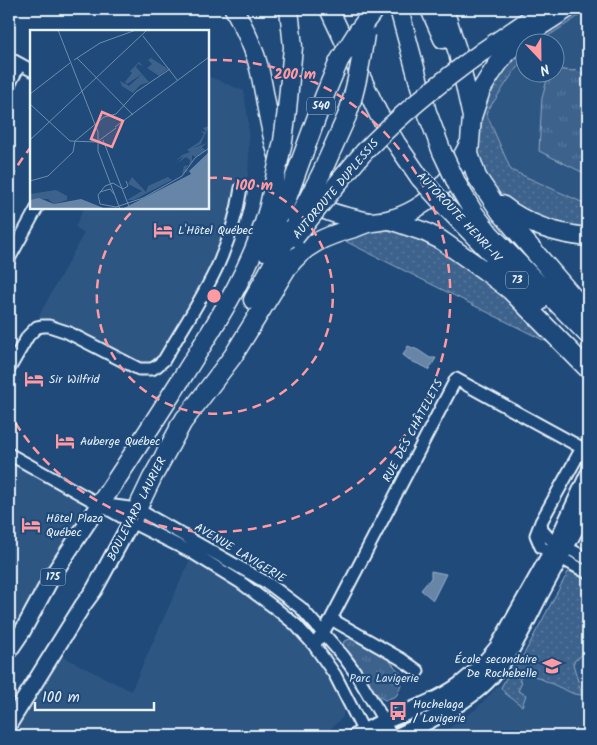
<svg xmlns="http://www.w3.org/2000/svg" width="597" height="745" viewBox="0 0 597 745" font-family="Kalam,sans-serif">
  <defs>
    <pattern id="grass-dots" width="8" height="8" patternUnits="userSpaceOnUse" patternTransform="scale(1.25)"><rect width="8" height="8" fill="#3c628c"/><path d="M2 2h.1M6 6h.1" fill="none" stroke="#58799d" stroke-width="1.8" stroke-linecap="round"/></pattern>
    <pattern id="park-tufts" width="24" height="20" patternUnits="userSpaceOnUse" patternTransform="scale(1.25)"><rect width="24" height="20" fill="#3c628c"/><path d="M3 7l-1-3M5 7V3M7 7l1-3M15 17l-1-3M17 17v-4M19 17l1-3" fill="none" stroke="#58799d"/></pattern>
  </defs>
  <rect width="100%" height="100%" fill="#1f4a7a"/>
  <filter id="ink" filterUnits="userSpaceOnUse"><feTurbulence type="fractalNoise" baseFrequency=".02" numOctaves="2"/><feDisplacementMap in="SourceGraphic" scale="10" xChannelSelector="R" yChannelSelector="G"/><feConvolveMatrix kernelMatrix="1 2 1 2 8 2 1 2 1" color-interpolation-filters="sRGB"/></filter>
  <g filter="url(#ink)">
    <path fill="#2e5683" d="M588,10V205L511,170L486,113L524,57V72H554V42H539Z
      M208,76L244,91L248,119L249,157L248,174L241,209L230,240L152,369L67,332L32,331L42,310L84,233L75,227L84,208H208Z
      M9,454L81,495V517L9,641Z
      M193,553L296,625L343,693V717L327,732L320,736H9V724L55,653L131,691Z
      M568,572H571L588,581V736H438L476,709L506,678L524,654Z"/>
    <path fill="url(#grass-dots)" stroke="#92aac2" d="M567,9L588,10L539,42H524V57L486,113L511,170L588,205V237C577,236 566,235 555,232C521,223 474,192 469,154C468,146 471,136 471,128C473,101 488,73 506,54C524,35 546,22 567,9Z
      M389,224L441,240L577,357L345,241L357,232Z
      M568,572H571L588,581V649L587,651H584L578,659L575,660L573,664L582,695L574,694L524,671L519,681L522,682L518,691L526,695L522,706L506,694L501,688L506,678L524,654Z"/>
    <path fill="url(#park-tufts)" stroke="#92aac2" d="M555,69L574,71V70L582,74V72L588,74V175L539,151L542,98L549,73L554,72Z
      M351,639L388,659L402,675V682L398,693L396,696L385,700C372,695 362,674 355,663C351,657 347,652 343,647L344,641Z"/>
    <path fill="#6685a7" stroke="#9ab0c7" d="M408,346L418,350L430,358H436L429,370L425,367L411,361L403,355Z
      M431,571L446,574L433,600L421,590L431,578Z"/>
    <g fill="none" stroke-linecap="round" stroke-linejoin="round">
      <g stroke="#e8f1f8" stroke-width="15">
        <path id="minor" d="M9,58L31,70
          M9,85L20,64
          M9,259L37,208
          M9,369L28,336L37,327L43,326H49L67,332L139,369H152L157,366L164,360C182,329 203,298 218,265C229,240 237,215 241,188
          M9,454L131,522L193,553L240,582L275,608L296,625L304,634L314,645L335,675L366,736
          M107,505L137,509L269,584L301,608L344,657L355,672L380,714L391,736
          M541,522L542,530L549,538L588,559
          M331,619L401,659L418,671
          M314,645L323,633L331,619L456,379L582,448L541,522L536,535L541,547L588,573"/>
      </g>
      <g stroke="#e8f1f8" stroke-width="19">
        <path id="major" d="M9,651L22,632L54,573L100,504
          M9,724L83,605L94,590L131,522
          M356,736C366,731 376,725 387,720C412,710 438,701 460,685C474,674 487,661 498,647L557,542L588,475
          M398,736C426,723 464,704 486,682C510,658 524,626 540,595C556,565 573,535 588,504"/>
      </g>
      <g stroke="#e8f1f8" stroke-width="21">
        <path id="highway" d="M234,9C244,27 254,48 259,68C269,108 271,172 305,199C324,213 347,217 369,222
          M329,9L378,113L396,143L420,178
          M399,9L427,112L442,152
          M430,9L443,39
          M444,9L458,53L472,117
          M567,9L531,32L517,43L505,54L491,74L481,90L472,117L469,154L477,177L501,213L588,314
          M482,52L539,13
          M287,110L293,47L289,9
          M321,174L347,116
          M337,184L364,152
          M458,186L474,213L490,234L588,335
          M502,205C527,225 557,234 588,237
          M447,208L539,302
          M390,220L425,232L441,240L485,271L510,290L588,369
          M265,251L271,241L282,212
          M253,300L290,233
          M179,427L233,356L287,268C305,244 326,236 354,228C360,226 366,223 372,222C378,221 385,221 391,219C399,217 408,213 415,209C442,194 457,168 470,142
          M100,504C129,461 157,417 185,373C218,320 253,267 269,206
          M131,522L152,478L185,418"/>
      </g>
      <use href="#minor" stroke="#1f4a7a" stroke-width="11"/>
      <use href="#major" stroke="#1f4a7a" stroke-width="15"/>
      <use href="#highway" stroke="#1f4a7a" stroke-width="18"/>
      <g stroke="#e8f1f8" stroke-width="21" stroke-linecap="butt">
        <path id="highway-bridge" d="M347,116C356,89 361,63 365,34
          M364,152C400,115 440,82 482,52
          M442,152L458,186
          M420,178L447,208
          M269,206L283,141L287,110
          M282,212L324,97L339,61L358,31L375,9
          M294,226L321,174
          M295,237L337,184"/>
      </g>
      <use href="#highway-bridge" stroke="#1f4a7a" stroke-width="18"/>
    </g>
  </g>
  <g fill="none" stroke="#ff9aa2" stroke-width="2.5" stroke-dasharray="9 6">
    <path d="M208 178A118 118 0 1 1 136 208"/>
    <path d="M10 178A236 236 0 0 1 31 147M208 60A236 236 0 1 1 10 414"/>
  </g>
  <defs>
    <g id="hotel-bare" transform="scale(1.5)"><path d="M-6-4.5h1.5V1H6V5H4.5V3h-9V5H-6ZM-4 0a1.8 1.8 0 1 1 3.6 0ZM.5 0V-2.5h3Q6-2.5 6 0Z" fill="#ff9aa2" stroke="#1f4a7a" stroke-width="2.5" paint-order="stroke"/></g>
    <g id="school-bare" transform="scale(1.5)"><path d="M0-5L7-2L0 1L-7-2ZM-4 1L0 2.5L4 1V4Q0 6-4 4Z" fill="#ff9aa2" stroke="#1f4a7a" stroke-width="2.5" paint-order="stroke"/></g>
    <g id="bus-bare" transform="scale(1.5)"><path d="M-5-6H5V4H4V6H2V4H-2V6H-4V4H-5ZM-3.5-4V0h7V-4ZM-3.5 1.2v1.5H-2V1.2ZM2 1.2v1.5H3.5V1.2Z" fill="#ff9aa2" stroke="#1f4a7a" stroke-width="2.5" paint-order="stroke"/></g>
  </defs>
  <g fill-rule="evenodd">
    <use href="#hotel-bare" x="163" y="230"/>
    <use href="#hotel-bare" x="34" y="379"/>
    <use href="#hotel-bare" x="65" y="441"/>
    <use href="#hotel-bare" x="31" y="525"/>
    <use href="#school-bare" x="552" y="666"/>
    <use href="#bus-bare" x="398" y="711"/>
  </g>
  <g text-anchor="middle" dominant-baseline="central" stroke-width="4.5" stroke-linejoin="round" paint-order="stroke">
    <g fill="#1f4a7a" stroke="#acbfd2" stroke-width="1">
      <rect x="307" y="97.5" width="28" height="17" rx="4"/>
      <rect x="506" y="271.5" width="22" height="17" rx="4"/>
      <rect x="40.5" y="568.5" width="25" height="17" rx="4"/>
    </g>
    <g font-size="11" font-weight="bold" fill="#e8f1f8">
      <text x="321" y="106">540</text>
      <text x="517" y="280">73</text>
      <text x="53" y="577">175</text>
    </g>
    <g font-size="12" fill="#e8f1f8" stroke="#1f4a7a">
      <text transform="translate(336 189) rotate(-50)">AUTOROUTE DUPLESSIS</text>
      <text transform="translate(459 217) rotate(47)">AUTOROUTE HENRI-IV</text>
      <text transform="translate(413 431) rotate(-62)">RUE DES CHÂTELETS</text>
      <text transform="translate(137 509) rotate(-63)">BOULEVARD LAURIER</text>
      <text transform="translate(240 553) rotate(31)">AVENUE LAVIGERIE</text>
    </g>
    <g font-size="12" fill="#e8f1f8" stroke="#1f4a7a" text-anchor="start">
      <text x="178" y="230">L'Hôtel Québec</text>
      <text x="49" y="379">Sir Wilfrid</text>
      <text x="80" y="441">Auberge Québec</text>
      <text x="46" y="518">Hôtel Plaza<tspan x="46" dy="14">Québec</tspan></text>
      <text x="537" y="659" text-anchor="end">École secondaire<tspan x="537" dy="14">De Rochebelle</tspan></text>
      <text x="413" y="704">Hochelaga<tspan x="413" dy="14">/ Lavigerie</tspan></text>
    </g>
    <g font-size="12" fill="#d7e3ed" stroke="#1f4a7a">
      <text x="384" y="678">Parc Lavigerie</text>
    </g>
  </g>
  <g transform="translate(30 30)">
    <rect width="179" height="179" fill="#1f4a7a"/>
    <path d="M112,44L119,52L110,55L103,63L92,56L90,51L99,56Z" fill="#3c628c"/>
    <path d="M109,32L113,36L108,34L106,37L112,44L97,54L95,52L102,43L100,41ZM179,96L171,114L163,118L177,113L172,117L176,121L165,127L162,125V132L156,138L158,141L152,144L154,136L159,135L160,130L156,127L148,133L154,126L146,131L152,125L160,122L157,120L169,112L174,104L171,101L176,102L173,98ZM102,147L116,162L118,156L138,147L142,150L104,170H97L112,161L98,154ZM26,160L37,166V170L24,174L18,169L0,170V164Z" fill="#3c628c"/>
    <path d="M121,28L138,39L129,46L117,38L122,34L118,30Z" fill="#3c628c"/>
    <path d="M179,122V179H92L161,144L159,141ZM9,168L24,174L51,169L76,179H0V170Z" fill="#6685a7"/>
    <path fill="none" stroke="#6f8dac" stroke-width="1" d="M28,0L68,102V121L90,179M113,6L148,51M47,28L103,85M44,30L70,13L106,0M0,64L40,33M0,74L40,111L67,112L86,98M85,97L179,27M0,110L117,0M73,110L100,179M0,151L18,146L43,122L45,111L74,87L86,84L106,62L140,39M96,151L98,156L93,159L83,153L75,156L68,165L70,174L86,177L113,168L152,146L165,128L179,118M70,162L80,159L84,164"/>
    <path fill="#ff9aa2" fill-opacity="0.15" stroke="#ff9aa2" stroke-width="2.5" d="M72,82L93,91L82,117L61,109Z"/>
    <rect width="179" height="179" fill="none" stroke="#e8f1f8" stroke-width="2.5"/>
  </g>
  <circle cx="214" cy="296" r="8" fill="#ff9aa2" stroke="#1f4a7a" stroke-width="2.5"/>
  <g font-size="15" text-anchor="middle" font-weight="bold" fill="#ff9aa2" stroke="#1f4a7a" stroke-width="4.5" stroke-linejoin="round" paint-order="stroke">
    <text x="295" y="79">200 m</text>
    <text x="254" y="190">100 m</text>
  </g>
  <rect width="597" height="745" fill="none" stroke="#1f4a7a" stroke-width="30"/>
  <rect x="15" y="15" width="567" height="715" fill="none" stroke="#e8f1f8" stroke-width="2" filter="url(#ink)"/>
  <g transform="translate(540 58) rotate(158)"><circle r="24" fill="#1f4a7a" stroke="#6f8dac"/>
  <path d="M0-4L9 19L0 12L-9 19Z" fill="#ff9aa2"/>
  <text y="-8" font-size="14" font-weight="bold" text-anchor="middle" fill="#e8f1f8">N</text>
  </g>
  <path d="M35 702v8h119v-8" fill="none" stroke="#e8f1f8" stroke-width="2.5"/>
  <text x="42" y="702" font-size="15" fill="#e8f1f8" stroke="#1f4a7a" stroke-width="4" paint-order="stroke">100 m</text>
</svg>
